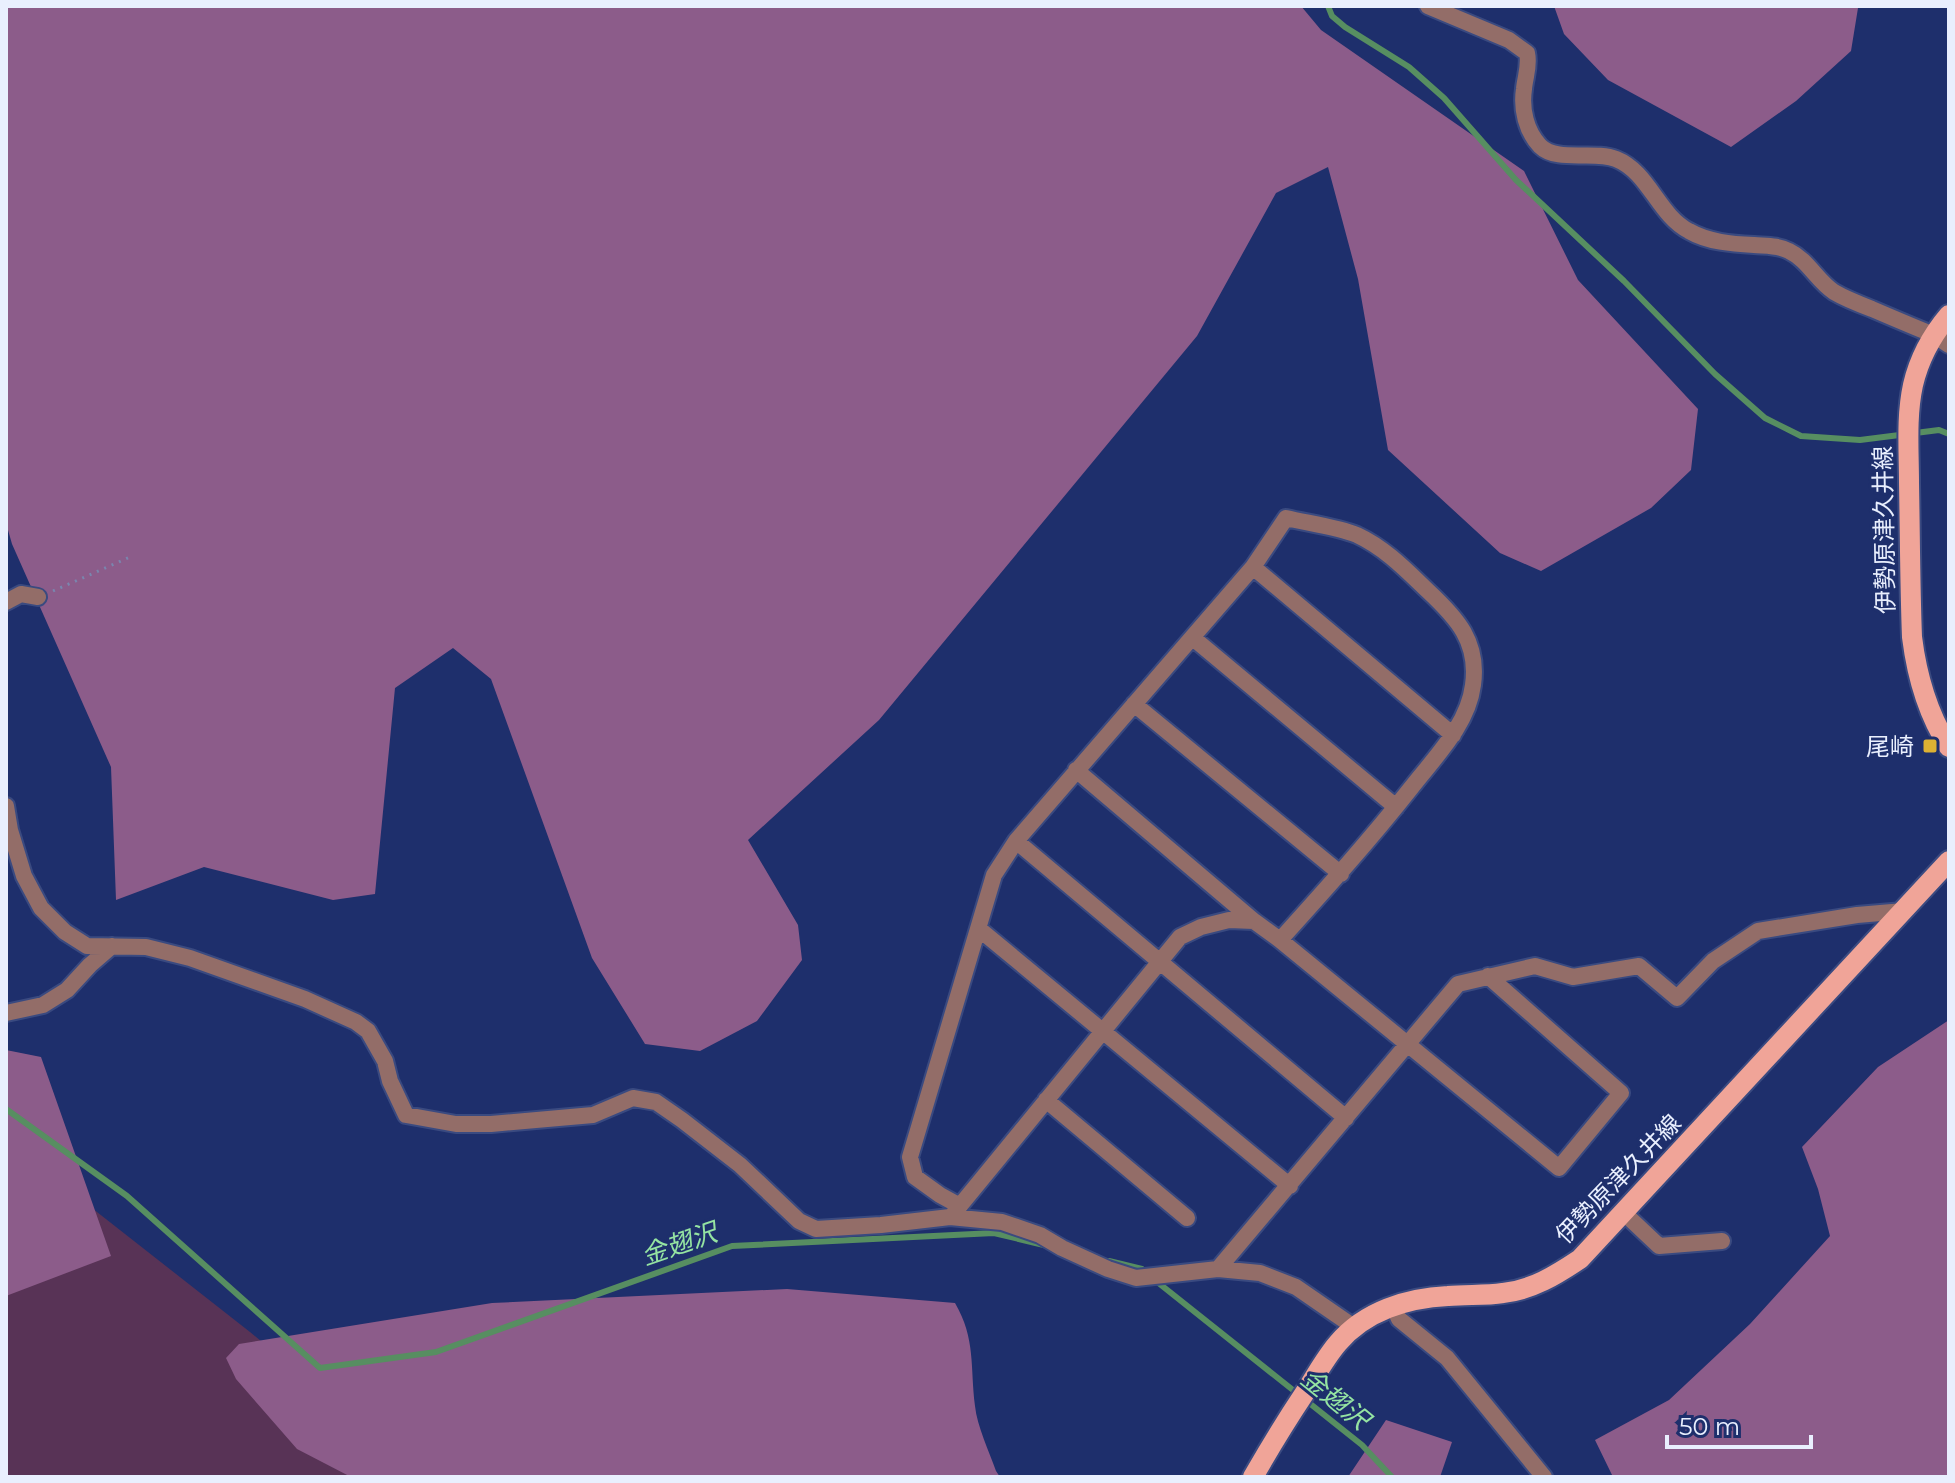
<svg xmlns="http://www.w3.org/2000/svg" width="1955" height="1483" viewBox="0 0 1955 1483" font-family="Montserrat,'Noto Sans JP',sans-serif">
  <rect width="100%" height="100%" fill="#1e2f6c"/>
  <path fill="#583356" d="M6,1160L60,1183L250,1332L324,1393L665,1477H6Z"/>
  <path fill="#8c5c8a" d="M6,6H1301L1321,30L1524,171L1578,280L1698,409L1691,470L1651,508L1541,571L1500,553L1388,450L1358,279L1328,167L1276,193L1197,336L879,720L748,840L798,925L802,960L757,1021L700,1051L645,1044L592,958L491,679L453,648L395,688L375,894L333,900L204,867L116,900L111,767L12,544L6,523Z
    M1554,6H1857L1858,8L1851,51L1796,101L1731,147L1608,80L1564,34Z
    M1949,1020V1477H1613L1595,1440L1669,1400L1750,1324L1830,1236L1818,1189L1802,1147L1878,1067Z
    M6,1050L41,1057L111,1256L6,1296Z
    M787,1289L955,1303C976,1339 970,1367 975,1406C977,1426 989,1451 996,1471L1000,1477H351L297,1449L236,1379L226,1358L239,1344L492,1303Z
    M1386,1420L1452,1442L1440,1477H1348Z"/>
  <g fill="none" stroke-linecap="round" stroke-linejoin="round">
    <path stroke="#578e61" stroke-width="6" d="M1328,6L1332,16L1345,27L1409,67L1444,98L1516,180L1624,281L1715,374L1765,418L1801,436L1860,440L1939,430L1949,434
      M6,1109L127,1196L320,1368L436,1352L732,1246L994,1233L1048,1246
      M1109,1261L1142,1269L1147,1274
      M1156,1281L1362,1445L1392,1477"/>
    <g stroke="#3a4a80" stroke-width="20">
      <path id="street" d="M1428,6L1509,40L1527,53C1530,66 1525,77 1524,89C1521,109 1526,131 1540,146C1557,163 1594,150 1616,159C1649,172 1658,215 1689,231C1708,242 1732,244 1754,245C1766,246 1778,245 1789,251C1808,260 1817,281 1834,292C1846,299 1859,304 1872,309C1893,318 1914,327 1934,335L1949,345
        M1253,567L1453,735
        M6,602L21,594L38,597
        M1193,638L1396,807
        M1134,704L1341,874
        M1076,770L1254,921
        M6,806L10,830L24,876L41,908L65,932L87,946L146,947L190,958L305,999L356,1022L368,1031L385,1061L390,1081L406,1115L456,1124H491L593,1115L633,1098L656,1102L682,1120L740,1165L799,1221L816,1229L881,1225L950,1217L1002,1222L1040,1235L1062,1248L1108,1269L1136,1278L1218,1269L1260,1273L1296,1287L1354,1327
        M1016,841L1346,1118
        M979,929L1290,1186
        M6,1013L43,1005L67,990L90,965L112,946
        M1046,1100L1187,1218
        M960,1206L940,1195L915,1177L910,1157L994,875L1016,841L1253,567L1286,518C1307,523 1338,527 1357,535C1385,548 1406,570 1428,591C1457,618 1479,642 1473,685C1468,725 1435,757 1411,788C1370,840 1325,890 1280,940
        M954,1213L1180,937L1201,927L1229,920L1254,921L1280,940L1559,1168L1621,1093L1488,976
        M1624,1213L1659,1246L1722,1241
        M1218,1269L1458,984L1535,966L1573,977L1639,966L1677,998L1713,961L1758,931L1857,915L1904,911
        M1393,1306L1399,1319L1447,1358L1544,1477"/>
    </g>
    <g stroke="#3a4a80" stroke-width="24">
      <path id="primary" d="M1949,315C1932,335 1919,359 1913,385C1906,417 1909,451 1909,483C1910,535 1910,586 1912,637C1917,677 1927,713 1949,747
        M1253,1477C1269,1449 1286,1421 1304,1394C1315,1377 1325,1358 1338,1343C1365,1311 1407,1298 1448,1296C1466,1294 1484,1296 1503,1293C1532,1290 1556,1275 1580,1259L1949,861"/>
    </g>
    <path stroke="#7a86ae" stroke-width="3" stroke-dasharray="2 6" stroke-linecap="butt" d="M53,591L130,557"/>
    <use href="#street" stroke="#936d68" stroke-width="16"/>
    <use href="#primary" stroke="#f0a498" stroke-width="20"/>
  </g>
  <rect fill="#ddb133" stroke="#1e2f6c" stroke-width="3" x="1922" y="738" width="16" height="16" rx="4"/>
  <g text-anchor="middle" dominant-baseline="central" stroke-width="6" stroke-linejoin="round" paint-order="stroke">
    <g font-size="24" fill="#e9effe" stroke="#1e2f6c">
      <text transform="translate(1884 530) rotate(-91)">伊勢原津久井線</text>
      <text transform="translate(1618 1179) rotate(-46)">伊勢原津久井線</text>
    </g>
    <g font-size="24" fill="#e9effe" stroke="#1e2f6c" text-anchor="end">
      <text x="1914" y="746">尾崎</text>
    </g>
    <g font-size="26" font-style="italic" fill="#95e4a2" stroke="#1e2f6c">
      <text transform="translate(679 1244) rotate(-19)">金翅沢</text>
      <text transform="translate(1335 1399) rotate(39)">金翅沢</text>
    </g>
  </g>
  <rect width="1955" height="1483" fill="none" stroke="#e9effe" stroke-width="16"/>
  <path d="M1667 1435v12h144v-12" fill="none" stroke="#e9effe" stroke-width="4"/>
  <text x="1679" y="1435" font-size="24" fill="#e9effe" stroke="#1e2f6c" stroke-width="6" paint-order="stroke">50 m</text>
</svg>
